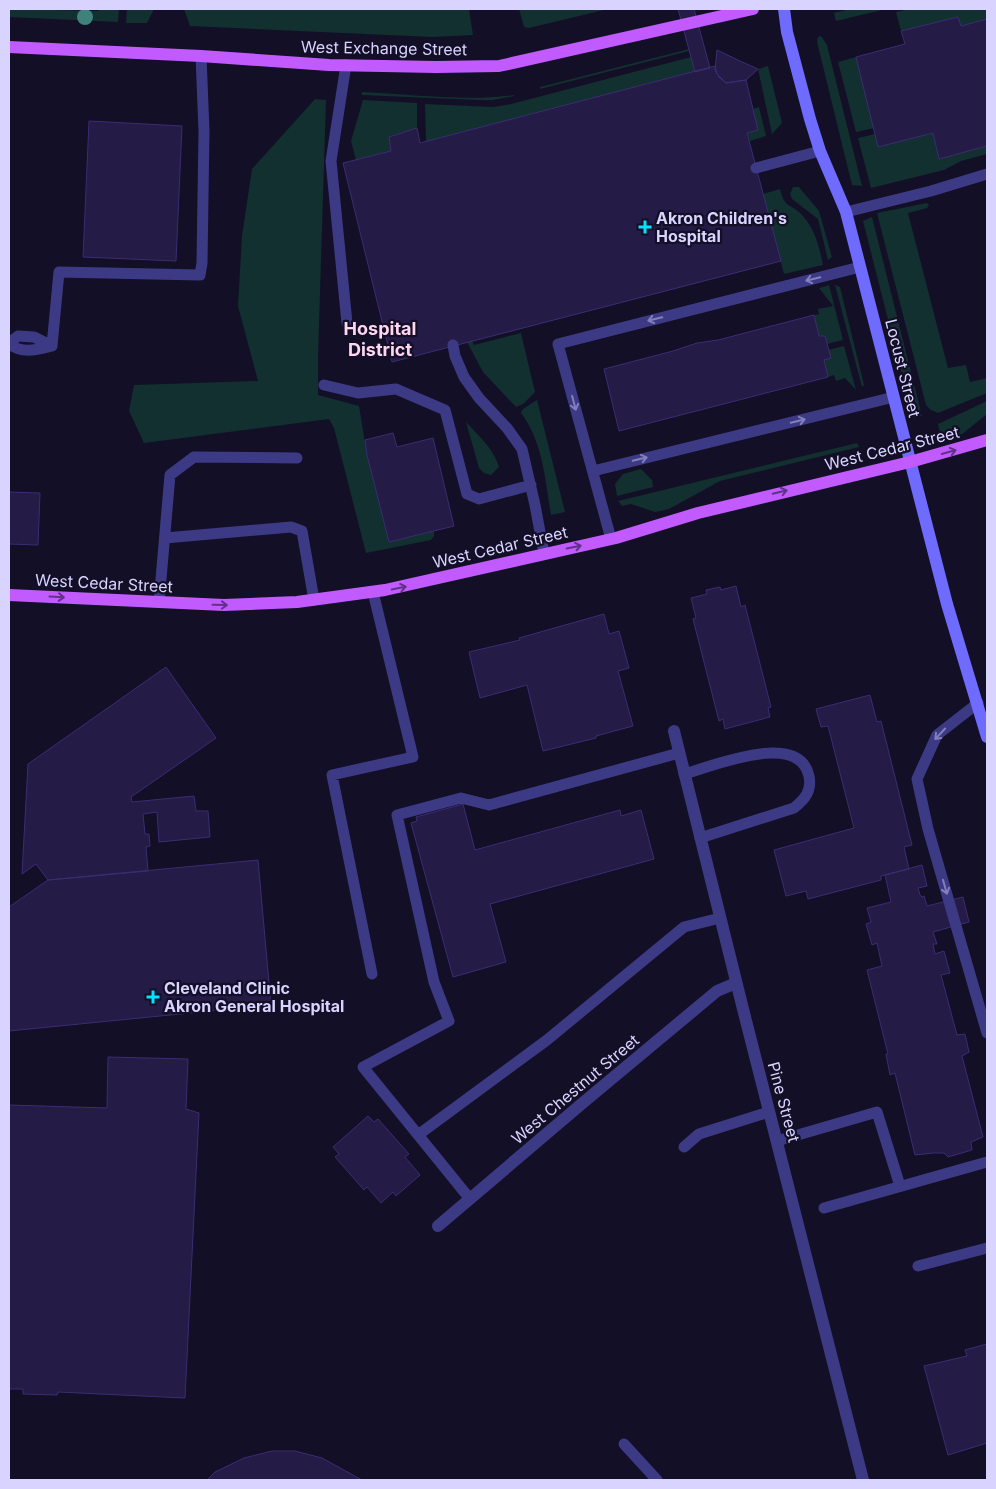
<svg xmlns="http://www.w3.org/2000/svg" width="996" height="1489" viewBox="0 0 996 1489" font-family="Inter,sans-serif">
  <rect width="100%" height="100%" fill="#130f26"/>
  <path fill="#12302f" d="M9,9L99,11V9H119L118,22L9,17Z
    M127,9H154L147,23H126Z
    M184,9H469L473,35L432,37L190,26Z
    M519,9H608L529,28L524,27Z
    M850,9H886L836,21L834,13Z
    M910,9H987V19L961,26L958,17L901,31L896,12Z
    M821,36L827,45L862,186L852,185L817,42L818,37Z
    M689,49V51L540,89V87Z
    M691,57L695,72L426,142L425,104L493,107L511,104Z
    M856,57L874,128L856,132L838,62Z
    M768,66L782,123L772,134L758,69Z
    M362,92C410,94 466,102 514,95V96L493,100H478L362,95Z
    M315,99L326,100L318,357V395L359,406L367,455L389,542L434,531V536L431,540L366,553L334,428L329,419L144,443L129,411L134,385L258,381L238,306L242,236L252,169Z
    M363,100L417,103V128L389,137L391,151L356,160L351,141Z
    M759,107L766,136L750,141L747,133L758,130L753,109Z
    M933,133L939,159L987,146V154L961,161L944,170L871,188L858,138L875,134L878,147Z
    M793,187H799L819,211L832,257L828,260L818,219L792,199L790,194Z
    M780,189C785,210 790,202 802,215C815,229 819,246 823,265L784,274L763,194Z
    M927,203L929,205L927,208L908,213L948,368L966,365L970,382L987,378V393L938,413L931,410L926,405L877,213Z
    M872,217L922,416L913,418L863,221Z
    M829,285L843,340L827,344L825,336H819L814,315L819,314L818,309L833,306L819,288Z
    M835,285L840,287L864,385L862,387Z
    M521,333L535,392L523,404L516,407L483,372L467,342L472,340L474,345Z
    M844,346L856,390L845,378L836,381L834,375L828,377L824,360L828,350Z
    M537,400L565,512L551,515C545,480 543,442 521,413L523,409Z
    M987,401V414L961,435L941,439L938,424Z
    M466,422C478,435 494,449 499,467L491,475L484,473L479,468Z
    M857,443L859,447L720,481L669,509L655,512L631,504L622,506L618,501Z
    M641,469L652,480L653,487L617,496L615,484L623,474Z"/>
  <path fill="#241b47" stroke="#3b2d73" d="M678,9H694L710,68L695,72Z
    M958,17L961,26L987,19V146L939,159L933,133L878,147L856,57L905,44L901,31Z
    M717,50L740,61L758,69L746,80L726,83L719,77L715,70Z
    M715,66L717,74L726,83L746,80L758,130L747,133L781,261L392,362L343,163L391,151L389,137L417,128L420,143Z
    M89,121L182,126L176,261L83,257Z
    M814,315L819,336H825L831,358L824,360L828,377L619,431L604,369L673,351L697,343L718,340Z
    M393,433L397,447L433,438L454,526L389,542L367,455L365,440Z
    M9,492L40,493L38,545L9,544Z
    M736,586L741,607L745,605L771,707L768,708L770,717L725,729L723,719L719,721L693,619L696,618L691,598L707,594L706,590L720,587L721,590Z
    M604,614L609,634L619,631L629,668L618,671L633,726L596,736V738L543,751L527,685L480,698L469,652L520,640L519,638Z
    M166,667L216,738L131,797L132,802L194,796L196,811H208L210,837L159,842L157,812L143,814L145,834H149L150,846L146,847L148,871L48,880L36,864L22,874L28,764Z
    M870,695L877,722L881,721L912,845L904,847L909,869L881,876V880L808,899L806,891L786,896L774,850L854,828L828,726L821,727L816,709Z
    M463,804L475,850L620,810L621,816L641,810L654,859L490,904L506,962L453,977L411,823L417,821L416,817Z
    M258,860L271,1005L9,1031V907L48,880Z
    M922,865L927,886L918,888L920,895L922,897L924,896L927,906L963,897L969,922L933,932L937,944H933L935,954L944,951L950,973L941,975L957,1035L965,1034L969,1052L962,1056L983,1137L971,1142L972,1150L948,1157L944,1153H933L915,1155L895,1073L890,1075L886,1054H888L867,970L882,966L877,943L872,945L866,924L871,922L867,908L891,902L885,875Z
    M108,1057L188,1059L186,1109L199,1113L185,1398L58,1392L57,1395L23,1394V1389H9V1105L107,1108Z
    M368,1116L374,1122L378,1119L409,1154L405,1157L420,1175L396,1196L393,1192L381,1203L367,1187L364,1190L335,1157L339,1154L333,1147Z
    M987,1344V1443L948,1455L924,1366L967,1356L965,1350Z
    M272,1451H295L322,1458L362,1480H207L215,1472L244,1458Z"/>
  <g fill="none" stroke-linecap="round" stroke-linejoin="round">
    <path stroke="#3d3a85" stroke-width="11" d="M346,65L331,161L347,323
      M756,168L820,151
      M846,212L931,191L987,174
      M9,343L18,336L34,337L52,346C36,350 22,354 9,344
      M453,345L455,356L464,377L479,398L507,428L522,449L535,505L544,553
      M52,346L59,272L200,275L202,263L204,131L201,56
      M324,385L358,393L396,389L445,410L467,494L479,499L531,485
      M593,471L894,397
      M165,538L291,527L302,531L314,600
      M611,539L558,344L860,267
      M159,602L170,475L194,457L297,458
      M978,703L937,735L917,779L928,829L987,1033
      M684,774C713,766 799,730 809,776C812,791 805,799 794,808L700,838
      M372,974L332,775L413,757L373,592
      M418,1135L547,1040L684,927L720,918
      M777,1141L877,1112L900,1186
      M684,1147L699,1134L769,1112
      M470,1199L363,1067L449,1021L434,982L397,815L461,798L489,805L679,753
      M824,1208L987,1162
      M918,1266L987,1248
      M624,1444L657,1480"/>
    <path stroke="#3d3a85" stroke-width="12" d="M674,731L743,1009L863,1480
      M438,1226L585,1101L717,991L736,983"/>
    <path stroke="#6f6bff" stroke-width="12" d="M784,9L787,32L810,119L820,151L846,212L947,604L987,737"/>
    <path stroke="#c25bff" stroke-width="12" d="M9,47L201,56L329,65L436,67L499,66L753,9
      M9,595L224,605L297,602L385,590L616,538L698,513L910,462L987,440"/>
  </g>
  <circle fill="#3d827b" cx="85" cy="17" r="8"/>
  <defs><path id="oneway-shaft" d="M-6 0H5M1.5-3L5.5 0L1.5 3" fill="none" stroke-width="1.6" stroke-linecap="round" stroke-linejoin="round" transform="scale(1.25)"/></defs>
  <g stroke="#837fbc">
    <use href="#oneway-shaft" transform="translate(813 279) rotate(166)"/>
    <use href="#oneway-shaft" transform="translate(655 319) rotate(166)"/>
    <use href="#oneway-shaft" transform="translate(574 403) rotate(75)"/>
    <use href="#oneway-shaft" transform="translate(798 421) rotate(-14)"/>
    <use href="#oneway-shaft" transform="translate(640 459) rotate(-14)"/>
    <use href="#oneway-shaft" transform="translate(940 734) rotate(133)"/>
    <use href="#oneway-shaft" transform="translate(945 887) rotate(74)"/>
  </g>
  <g stroke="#623188">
    <use href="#oneway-shaft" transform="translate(949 452) rotate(-16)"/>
    <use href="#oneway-shaft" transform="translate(780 492) rotate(-14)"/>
    <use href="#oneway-shaft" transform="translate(574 547) rotate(-12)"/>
    <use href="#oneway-shaft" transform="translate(399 588) rotate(-11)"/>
    <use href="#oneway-shaft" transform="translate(57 597) rotate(3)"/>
    <use href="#oneway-shaft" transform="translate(220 605) rotate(1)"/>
  </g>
  <g fill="#00e5ff" stroke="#130f26" stroke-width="2">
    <path d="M642.5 219.5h5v5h5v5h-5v5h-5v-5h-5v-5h5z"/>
    <path d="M150.5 989.5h5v5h5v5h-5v5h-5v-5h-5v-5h5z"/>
  </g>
  <g text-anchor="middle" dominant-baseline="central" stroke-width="4.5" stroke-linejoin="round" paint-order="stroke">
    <g font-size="16" fill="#d9d4ff" stroke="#130f26">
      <text transform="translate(384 48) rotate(1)">West Exchange Street</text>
      <text transform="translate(903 368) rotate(76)">Locust Street</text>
      <text transform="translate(892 448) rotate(-14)">West Cedar Street</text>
      <text transform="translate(500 547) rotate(-13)">West Cedar Street</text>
      <text transform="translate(104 583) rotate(3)">West Cedar Street</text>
      <text transform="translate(575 1089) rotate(-40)">West Chestnut Street</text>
      <text transform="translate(784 1102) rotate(75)">Pine Street</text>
    </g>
    <g font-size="16" font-weight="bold" fill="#d9d4ff" stroke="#130f26" text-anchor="start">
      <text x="656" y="218">Akron Children's<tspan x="656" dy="18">Hospital</tspan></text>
      <text x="164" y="988">Cleveland Clinic<tspan x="164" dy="18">Akron General Hospital</tspan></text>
    </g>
    <g font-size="18" font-weight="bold" fill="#ffd6f0" stroke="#130f26">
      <text x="380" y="328">Hospital<tspan x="380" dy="21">District</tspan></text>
    </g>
  </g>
  <rect width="996" height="1489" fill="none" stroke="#d9d4ff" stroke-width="20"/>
</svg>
